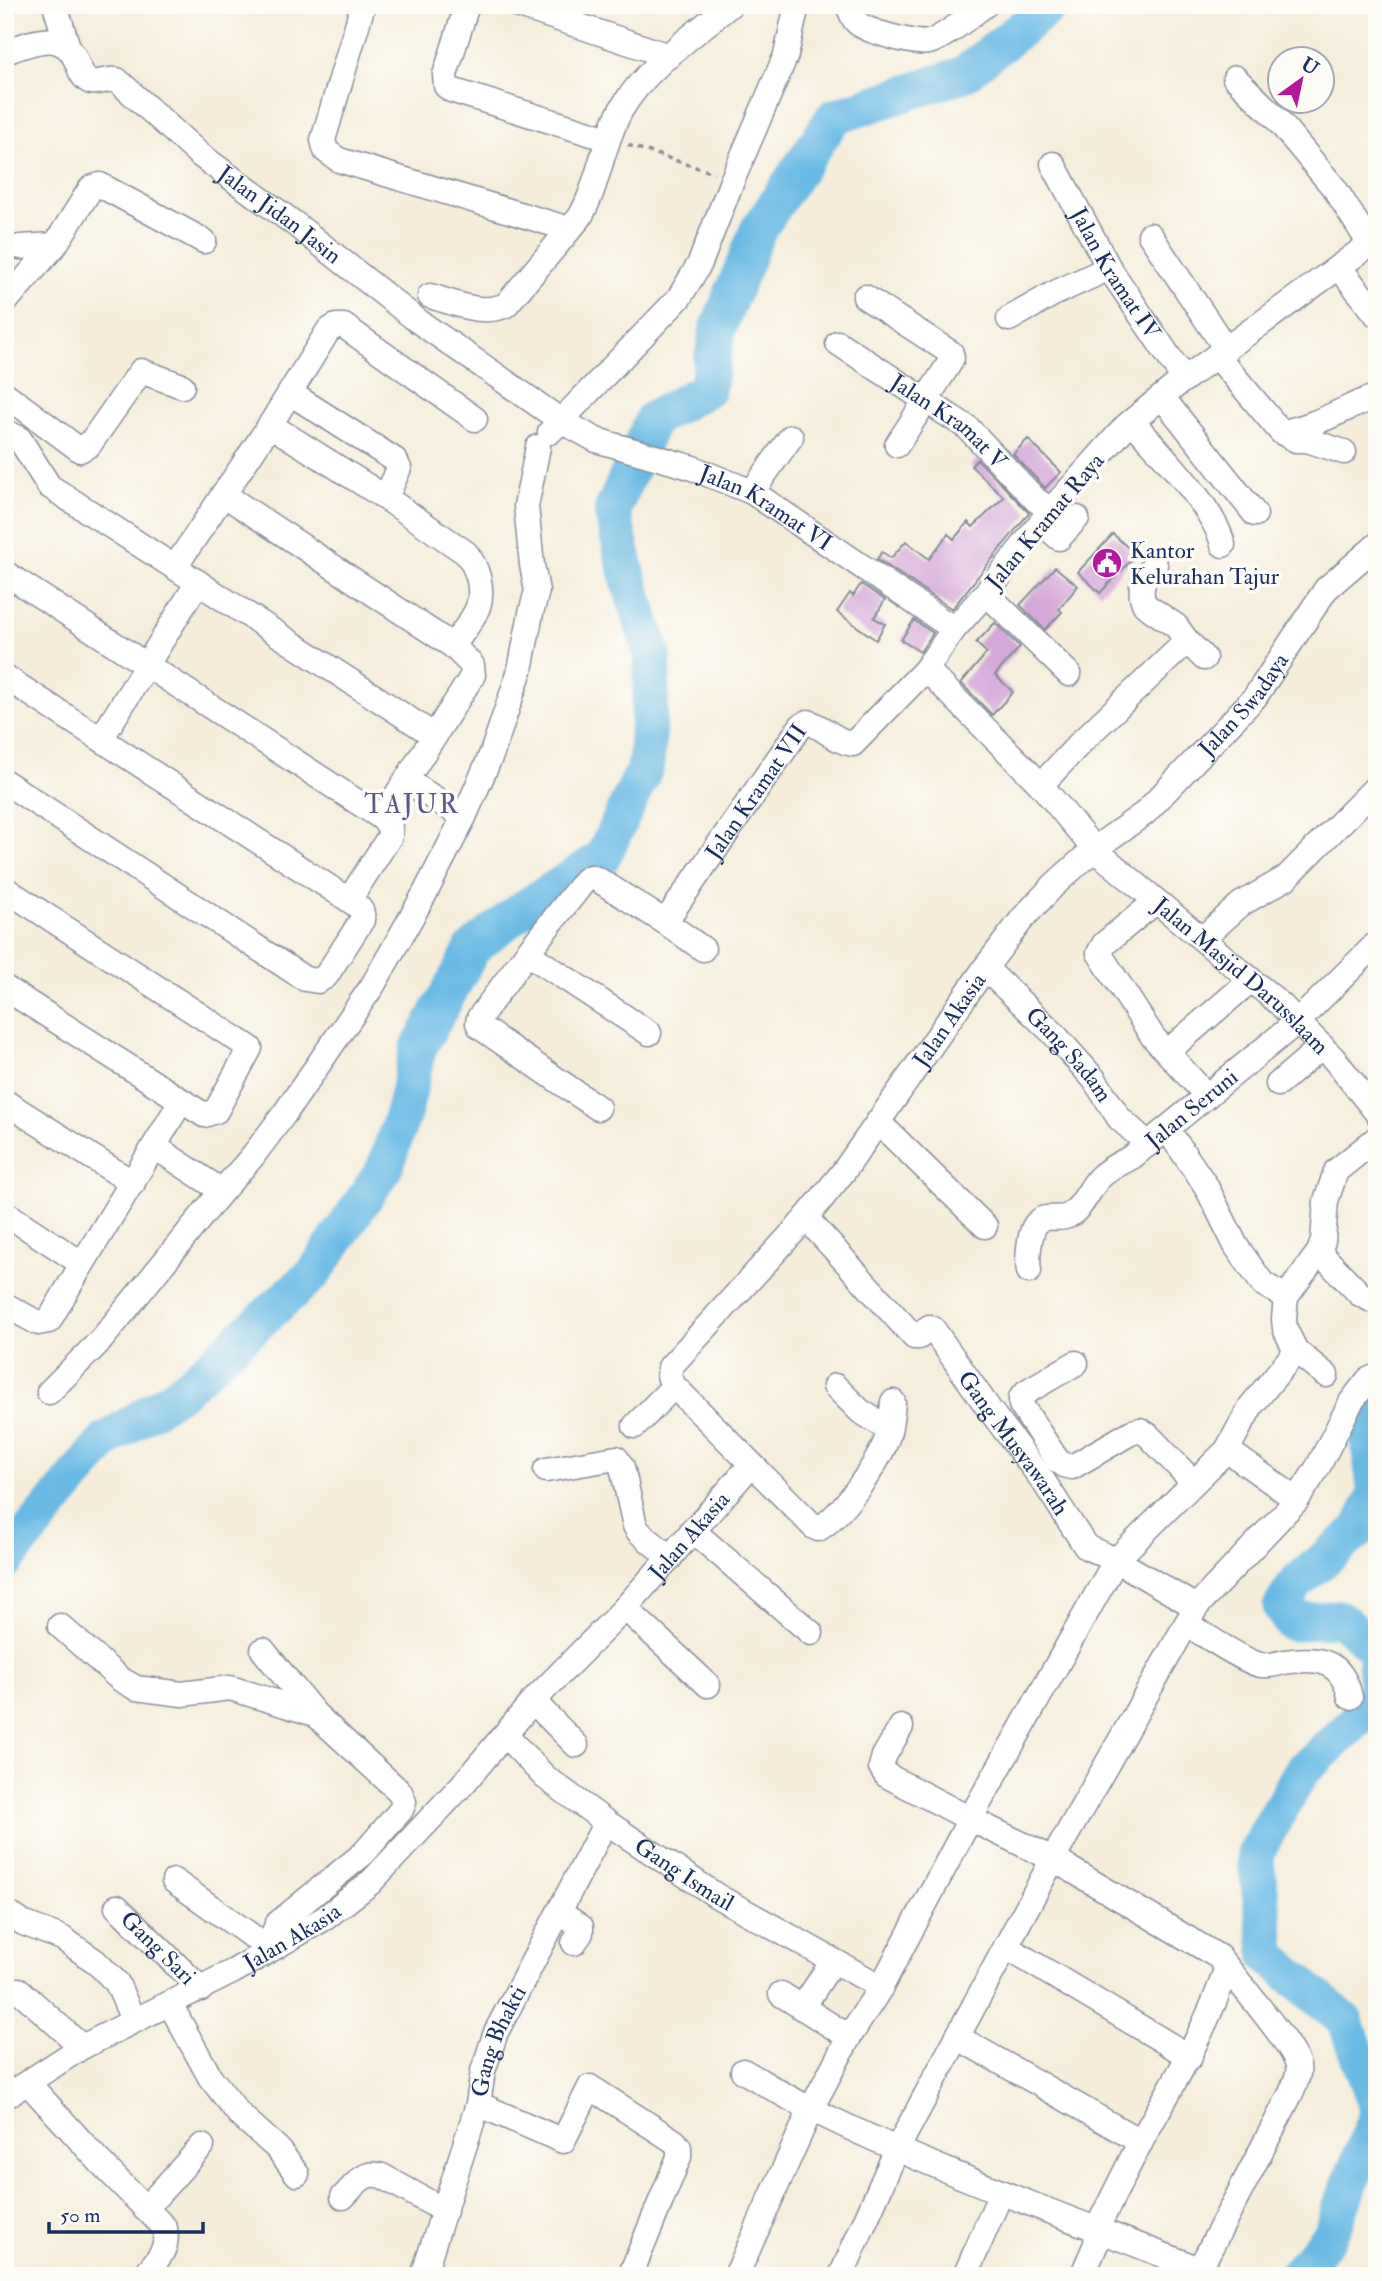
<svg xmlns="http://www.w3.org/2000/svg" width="1382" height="2281" viewBox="0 0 1382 2281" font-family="'IM FELL Double Pica',serif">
  <rect width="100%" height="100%" fill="#fdfcf7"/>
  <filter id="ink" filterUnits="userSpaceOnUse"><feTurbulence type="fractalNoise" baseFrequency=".0143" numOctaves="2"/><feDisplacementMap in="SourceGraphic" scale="14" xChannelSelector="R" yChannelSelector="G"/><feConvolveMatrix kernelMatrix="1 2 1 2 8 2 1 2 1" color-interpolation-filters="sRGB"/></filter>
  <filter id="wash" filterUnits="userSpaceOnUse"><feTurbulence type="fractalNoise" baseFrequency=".00686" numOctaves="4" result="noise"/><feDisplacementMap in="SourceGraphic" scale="28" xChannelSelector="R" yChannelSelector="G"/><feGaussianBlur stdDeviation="1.57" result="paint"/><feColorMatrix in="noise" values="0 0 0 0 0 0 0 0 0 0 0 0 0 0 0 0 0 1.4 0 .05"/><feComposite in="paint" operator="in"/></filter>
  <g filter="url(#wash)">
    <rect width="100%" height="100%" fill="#f5edda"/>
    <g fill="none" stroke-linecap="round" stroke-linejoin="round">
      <path stroke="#69bae4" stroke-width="37" d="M1377,1415L1367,1427L1376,1495L1359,1530L1297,1582L1281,1607L1291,1623L1339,1618L1377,1649L1375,1704L1301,1772L1255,1854L1269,1957L1345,2021L1377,2106
        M5,1562L106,1440L179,1393L314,1273L384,1169L404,1111L418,1049L473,948L521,910L602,858L646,766L653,656L629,581L612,511L653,419L707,389L718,328L758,230L834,117L964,74L1051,5
        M1295,2276L1329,2236L1377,2116"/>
    </g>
    <g id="blocks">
      <path fill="#d6a7da" d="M1028,439L1061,472L1045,488L1013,454Z
        M977,459L1029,513L952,609L877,559L882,552L891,558L906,541L929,559L948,534L954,539L968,522L973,527L1004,497L971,466Z
        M1113,534L1136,555L1100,593L1078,572Z
        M1055,567L1078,586L1059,609L1062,612L1045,630L1020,605Z
        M861,584L885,600L874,618L885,624L876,640L837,612L850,593L853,596Z
        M914,620L933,633L920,652L901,640Z
        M995,623L1020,647L995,675L1013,692L992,715L961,683L987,653L976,643Z"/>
    </g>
  </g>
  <g filter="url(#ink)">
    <use href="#blocks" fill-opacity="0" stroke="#888e9c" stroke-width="2"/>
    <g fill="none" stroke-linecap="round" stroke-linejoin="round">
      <g stroke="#888e9c" stroke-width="27">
        <g id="minor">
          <path d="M55,5L68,47"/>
          <path d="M363,5L323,140L326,151L339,160L569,229"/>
          <path d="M467,5L445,75L446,86L451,90L608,139"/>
          <path d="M517,5L669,56"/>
          <path d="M848,5C851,12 853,20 859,24C869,32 917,45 929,42C946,37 969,16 985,5"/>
          <path id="s1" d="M5,52C34,42 64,27 78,65C81,72 83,79 91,82C98,84 107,78 117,80L200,155L295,224L418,321L560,420L596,440L690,467L752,492L954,629"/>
          <path d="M1235,78L1276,118L1335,189L1370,244"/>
          <path id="s2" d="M1053,164L1109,268L1184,379"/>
          <path d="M1150,235L1226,349"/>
          <path id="s3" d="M1377,239L1175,386L1126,426L1051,510L986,593L954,629L926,669L1041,785L1094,849L1280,1004L1334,1059L1377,1113"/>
          <path d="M20,247L55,245"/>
          <path d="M1339,267L1377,315"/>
          <path d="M430,296C455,303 482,316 506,305L580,217C599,184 602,144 621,110C644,69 694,35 730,5"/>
          <path d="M865,297L951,353L952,358L949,364L897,445"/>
          <path d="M5,302L55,245L91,188L100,185L204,241"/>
          <path d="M1009,319L1053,294L1109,268"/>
          <path id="s4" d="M838,343L968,428L1036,500L1051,510"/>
          <path d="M1217,356L1281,432L1296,440H1307L1344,452"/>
          <path d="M290,393L395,460L399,468L386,498"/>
          <path d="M5,394L80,450L89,445L141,371L182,386"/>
          <path d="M1162,397L1255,514"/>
          <path d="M1132,421C1158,451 1215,508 1223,545"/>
          <path d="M270,425L386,498L466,553C477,567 484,588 478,607C473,620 461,634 453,646"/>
          <path d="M5,432L19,438L49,486L435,736"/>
          <path d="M550,432L679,298L700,263L732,181L786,55L797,5"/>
          <path d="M1282,432C1313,427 1339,411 1369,399L1377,405"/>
          <path d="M752,492L791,437"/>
          <path d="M223,494L453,646L472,665L473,675L382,818"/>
          <path d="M1042,523L1059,538L1077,518"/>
          <path d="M175,567L270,425L328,331L336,326H344L475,419"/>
          <path d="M5,573L382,818L390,827V836L349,900"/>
          <path d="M986,593L1069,674"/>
          <path d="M1187,641L1204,658"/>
          <path d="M5,677L349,900C357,906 364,909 362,920L326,976L318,981L305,979L5,782"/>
          <path d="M101,739L198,582"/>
          <path d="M407,781L464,817"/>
          <path d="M1041,785L1083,740L1187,641L1176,626L1145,605C1137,590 1144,576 1155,565"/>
          <path d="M5,889L250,1048L216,1111L204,1115L5,988"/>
          <path d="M1155,902L1104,944L1099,953L1153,1037L1207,1096"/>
          <path id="s5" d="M665,922L801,726L808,722C824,727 836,742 853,744L926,669"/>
          <path d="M1203,938L1241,904L1286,878L1377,786"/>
          <path d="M527,953L649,1033"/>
          <path id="s6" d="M985,968L1052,1032L1094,1079L1119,1118L1148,1144"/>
          <path d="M1168,1051L1251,980"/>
          <path d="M1278,1084L1322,1046"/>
          <path d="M5,1102L133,1183"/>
          <path d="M598,1108L480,1027L478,1023L479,1018L527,953L585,880L590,877L597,879L665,922L703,949"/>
          <path d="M878,1122L985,1226"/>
          <path d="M1167,1129L1206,1186L1236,1246L1263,1284L1286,1297"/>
          <path d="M155,1147L222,1191"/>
          <path d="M5,1213L81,1263"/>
          <path id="s7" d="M806,1218L914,1337H919L929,1327L933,1329L989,1409L1044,1482L1086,1547L1116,1560L1196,1607"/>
          <path d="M1319,1252L1360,1294L1377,1303"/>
          <path id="s8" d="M1029,1271C1027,1261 1029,1230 1037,1223C1046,1213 1057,1221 1068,1216C1082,1209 1089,1189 1099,1178C1109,1168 1121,1163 1132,1157L1297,1022L1377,943"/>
          <path d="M5,1305L38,1323L49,1321C91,1246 138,1175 181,1101"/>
          <path d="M1076,1363L1026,1392L1021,1398V1405L1057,1460L1064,1465L1072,1467L1132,1432L1140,1430L1148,1435L1193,1482"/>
          <path d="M1326,1375L1296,1351L1285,1329L1284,1319L1286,1297L1319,1252L1323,1241L1326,1201L1336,1171L1377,1138"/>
          <path d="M835,1386L860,1411L889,1429"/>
          <path d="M49,1392L101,1340L222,1191L252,1157L285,1113L373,985L424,895L464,817L492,753L520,670L531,613L537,591L532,565L526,506L538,447"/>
          <path id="s9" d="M893,1402C892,1413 891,1425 888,1435C881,1460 841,1517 818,1529L814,1527L674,1386L669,1376L670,1367L806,1218L844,1171L985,968L1023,918L1054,885L1094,849L1145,813L1255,697L1326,589L1377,545"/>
          <path d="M635,1426L674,1386"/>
          <path d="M1227,1450L1251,1406L1296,1351"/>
          <path d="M546,1470L616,1458L622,1467L635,1526L639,1532L670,1558"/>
          <path d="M692,1530L811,1633"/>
          <path d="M625,1608L708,1685"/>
          <path d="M1186,1624C1204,1634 1240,1659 1257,1664C1265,1667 1276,1664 1284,1662C1317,1657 1342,1659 1350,1697"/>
          <path d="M60,1626L120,1679L136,1688L182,1694L230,1688L315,1714"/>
          <path d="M263,1650L315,1714L400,1792L404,1802L401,1810L364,1853L278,1923L273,1934L272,1948"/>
          <path d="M533,1701L576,1745"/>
          <path d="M901,1727L884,1756L881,1767L886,1775L970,1819L1053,1859L1219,1957L1227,1967C1207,2029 1173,2084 1141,2141C1126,2170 1112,2199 1097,2228L1096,2244L1082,2276"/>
          <path id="s10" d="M505,1735L545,1777L606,1822L717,1896L881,1987"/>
          <path d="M174,1881L263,1944L268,1951"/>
          <path id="s11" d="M117,1907L201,1989"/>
          <path d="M5,1911L23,1923L62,1938L95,1961L117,1983L133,2020"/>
          <path d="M559,1912L581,1927V1933L574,1943"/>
          <path d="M1006,1947L1190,2057"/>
          <path d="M19,1990L82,2047"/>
          <path d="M170,2004L210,2077L239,2114L278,2149L297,2174"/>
          <path d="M802,2008L833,1961"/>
          <path d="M849,2037L881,1987L970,1819L1116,1560L1227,1450L1297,1500"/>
          <path d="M957,2037L1141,2142"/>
          <path d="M743,2071C766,2084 789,2099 813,2110C938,2172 1070,2218 1199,2269"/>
          <path d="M28,2083L99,2161L165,2228C169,2251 157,2259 144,2276"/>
          <path id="s12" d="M5,2097L82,2047L234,1971L325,1918L370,1883L462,1785L533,1701L625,1608L751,1465"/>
          <path d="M478,2104L563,2141L590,2087L674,2141L679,2147V2157L630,2276"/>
          <path d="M343,2197C355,2185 364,2170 382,2176L445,2211"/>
          <path d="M145,2209L202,2146"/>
          <path id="s13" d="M423,2276L478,2104L483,2071L496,2032L606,1822"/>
          <path d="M736,2276L811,2109L849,2037L781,1994"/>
          <path d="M841,2276L897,2149L1053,1859L1196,1607L1297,1500L1318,1467L1351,1402L1368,1380L1377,1376"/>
          <path d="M965,2276L1001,2193"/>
          <path d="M1196,2276L1291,2093C1294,2085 1300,2075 1298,2066C1297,2052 1240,1983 1227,1967"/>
        </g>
      </g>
      <path stroke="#888e9c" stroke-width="3.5" stroke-dasharray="5 5" stroke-linecap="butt" d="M628,145L714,173"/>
      <use href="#minor" stroke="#fff" stroke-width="24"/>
    </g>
  </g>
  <defs>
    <g id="civic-disc" transform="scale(1.575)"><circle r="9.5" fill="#b5179e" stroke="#fdfcf7"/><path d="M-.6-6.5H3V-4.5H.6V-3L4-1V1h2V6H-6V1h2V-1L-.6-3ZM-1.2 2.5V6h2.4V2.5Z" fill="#fff"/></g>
  </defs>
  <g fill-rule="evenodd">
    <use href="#civic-disc" x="1107" y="563"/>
  </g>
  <g text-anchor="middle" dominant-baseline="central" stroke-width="7" stroke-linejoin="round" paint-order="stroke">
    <g font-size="23" fill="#1b2f5e" stroke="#fdfcf7">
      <text stroke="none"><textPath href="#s1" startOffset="346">Jalan Jidan Jasin</textPath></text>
      <text stroke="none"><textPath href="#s2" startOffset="126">Jalan Kramat IV</textPath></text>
      <text stroke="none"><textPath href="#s4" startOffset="136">Jalan Kramat V</textPath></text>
      <text stroke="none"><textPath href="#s1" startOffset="919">Jalan Kramat VI</textPath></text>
      <text transform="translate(1045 521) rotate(-50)">Jalan Kramat Raya</text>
      <text stroke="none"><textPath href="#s9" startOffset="1256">Jalan Swadaya</textPath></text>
      <text stroke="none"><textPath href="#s5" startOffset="159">Jalan Kramat VII</textPath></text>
      <text stroke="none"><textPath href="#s3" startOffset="1069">Jalan Masjid Darusslaam</textPath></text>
      <text stroke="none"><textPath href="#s9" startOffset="822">Jalan Akasia</textPath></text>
      <text stroke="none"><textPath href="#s6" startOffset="121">Gang Sadam</textPath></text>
      <text stroke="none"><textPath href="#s8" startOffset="248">Jalan Seruni</textPath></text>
      <text stroke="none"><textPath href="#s7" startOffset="324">Gang Musyawarah</textPath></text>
      <text stroke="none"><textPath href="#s12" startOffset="896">Jalan Akasia</textPath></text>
      <text stroke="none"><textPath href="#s10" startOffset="228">Gang Ismail</textPath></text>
      <text stroke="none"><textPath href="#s12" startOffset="329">Jalan Akasia</textPath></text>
      <text stroke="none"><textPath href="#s11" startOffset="58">Gang Sari</textPath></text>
      <text stroke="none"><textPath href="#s13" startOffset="247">Gang Bhakti</textPath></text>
    </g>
    <g font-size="23" fill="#1b2f5e" stroke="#fdfcf7" text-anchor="start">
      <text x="1130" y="550">Kantor<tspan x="1130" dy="26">Kelurahan Tajur</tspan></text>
    </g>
    <g font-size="26" letter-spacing="2" fill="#5c5989" stroke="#fdfcf7">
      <text x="412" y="805">TAJUR</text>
    </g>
  </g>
  <rect width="1382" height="2281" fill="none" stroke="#fdfcf7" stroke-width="28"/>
  <g transform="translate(1301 80) rotate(33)"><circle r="33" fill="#fdfcf7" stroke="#a3aaba" stroke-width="2"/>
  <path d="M0-5L12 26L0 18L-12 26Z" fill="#b5179e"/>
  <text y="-10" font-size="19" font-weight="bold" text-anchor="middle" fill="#1b2f5e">U</text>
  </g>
  <path d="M49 2222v10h154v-10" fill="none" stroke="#1b2f5e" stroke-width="3.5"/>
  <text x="60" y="2222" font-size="21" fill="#1b2f5e" stroke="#fdfcf7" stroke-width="5" paint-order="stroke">50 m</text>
</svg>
